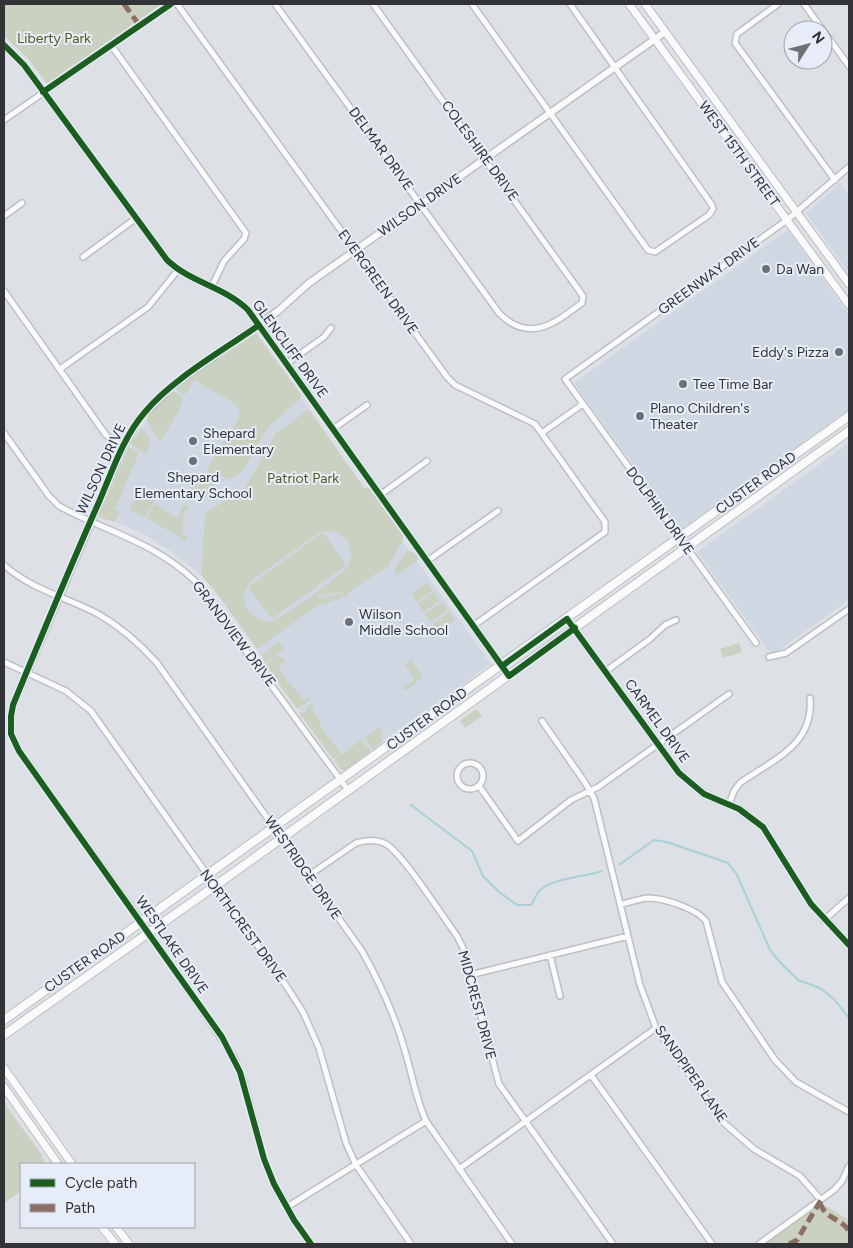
<svg xmlns="http://www.w3.org/2000/svg" width="853" height="1248" viewBox="0 0 853 1248" font-family="Figtree,sans-serif">
  <rect width="100%" height="100%" fill="#dde1e6"/>
  <path fill="#cfd7e2" d="M840,183L849,196V273L806,213Z
    M788,230L849,315V410L681,531L574,383Z
    M256,334L309,409L276,433L245,488L205,513L201,575L175,554L147,536L102,515L138,433L153,411L170,396Z
    M849,443V600L772,655L697,552Z
    M365,489L491,664L343,769L218,595Z"/>
  <path fill="#cad1c0" fill-rule="evenodd" d="M4,4H162L47,84L27,57L4,36Z
    M256,333L300,393L301,398L269,426L242,471L229,480L219,475L210,494L206,496L189,487L192,484L198,487L223,441L230,443L226,440L240,416L237,405L219,394L222,388L218,394L194,380L186,394L175,390Z
    M174,391L183,399L179,410L160,442L147,420L152,411Z
    M309,409L365,489L368,487L403,536V540L386,569L381,570L349,592L345,598L340,592L318,596L320,598L340,594L342,598L317,606L257,649L218,595L201,575L205,513L245,488L276,433ZM332,531C350,536 357,554 346,569C335,579 287,615 275,620C264,624 251,618 246,606C242,597 245,588 251,581L320,532Z
    M141,428L151,441L146,454L130,444Z
    M129,447L139,453L115,509L120,512L115,522L101,518L99,515Z
    M138,492L155,500L145,517L129,510Z
    M155,504L177,518L184,505L190,508L184,512L182,535L187,536L186,541L147,518Z
    M323,532L346,565L272,619L248,587Z
    M407,550L414,553L419,559L397,575L394,570Z
    M427,582L433,590L417,602L411,594Z
    M434,592L440,600L424,612L418,604Z
    M442,602L447,610L431,622L425,614Z
    M449,612L455,620L438,632L433,624Z
    M278,642L284,649L264,664L262,655Z
    M739,643L742,652L723,658L720,649Z
    M278,655L286,662L281,663L279,670L304,700L308,697L310,700L297,709L265,665Z
    M411,659L423,677L405,691L402,688L413,681V677L405,664Z
    M312,703L314,706L311,709L321,722L319,724L340,753L348,748L333,759L299,713L301,711L303,713L307,710L306,708Z
    M476,709L482,716L465,728L460,721Z
    M380,727L382,742L373,750L365,738Z
    M361,740L371,751L346,770H341L334,760Z
    M4,1103L42,1155L44,1164H21V1191L4,1203Z
    M819,1202L849,1220V1244H761Z"/>
  <g fill="none" stroke-linecap="round" stroke-linejoin="round">
    <path stroke="#a8d0d6" stroke-width="2" d="M411,805L472,851L483,876L499,892L517,905H531C534,901 536,895 539,891C552,878 585,877 602,871
      M619,865L654,840L667,842L728,863L737,875L770,950L780,962L798,980L820,988L834,999L849,1018"/>
    <g stroke="#bcbfc3" stroke-width="8">
      <path id="minor" d="M177,4L447,377L455,385L535,424L605,522V532L473,626
        M275,4L499,313C529,344 555,323 582,303L583,296L373,4
        M472,4L648,250L655,252L709,215L713,209L712,205L570,4
        M778,4L737,34L735,43L835,180
        M804,4L849,66
        M111,45L246,233L244,239L224,261L212,286
        M4,120L171,4
        M4,216L22,203
        M83,257L135,219
        M4,291L106,435L123,447
        M286,364L324,337L331,328
        M60,369L148,307L178,270
        M333,429L367,405
        M543,432L583,404
        M4,433L49,496L59,506C107,532 152,541 194,580L348,790
        M380,495L427,461
        M427,561L498,511
        M4,565C32,590 66,597 98,614C121,627 140,644 157,663L362,951C380,983 395,1015 405,1051C412,1074 416,1099 426,1121L512,1244
        M756,643L565,379L787,220L849,167
        M769,657L786,653L849,609
        M4,662L66,691L91,711L287,987L303,1012L319,1048L346,1143L356,1165L411,1244
        M606,671L650,639L665,625L676,620
        M542,721L584,781L594,798L640,985L656,1028L723,1122L754,1149L800,1176L821,1200
        M457 776a13 13 0 1 1 26 0a13 13 0 1 1-26 0Z
        M479,786L518,841L571,800L598,787L729,694
        M729,805L734,791L740,783C774,759 814,745 810,698
        M308,876L356,843C366,840 376,839 386,844C403,854 443,917 457,936L463,948L499,1084L613,1244
        M620,905C629,902 639,899 648,898C664,898 697,909 706,921L722,982L775,1060L796,1082L849,1112
        M824,920L849,898
        M149,933L234,1057L244,1082L264,1159L274,1184L294,1220L311,1244
        M550,955L560,996
        M470,975L628,936
        M591,1075L712,1244
        M459,1169L656,1028
        M287,1207L426,1121
        M759,1244L834,1190L842,1181L849,1166"/>
    </g>
    <g stroke="#bcbfc3" stroke-width="9">
      <path id="tertiary" d="M4,45L24,65L167,260C191,283 225,287 248,310L509,676
        M567,619L679,773L704,794L739,809L763,827L811,904L849,945
        M149,933L19,751L11,734V716L13,705L123,447L139,419L171,387L278,311L309,283L665,32"/>
    </g>
    <g stroke="#bcbfc3" stroke-width="9">
      <path id="secondary" d="M629,4L849,305
        M645,4L849,284
        M4,1068L72,1164
        M4,1087L58,1164
        M102,1227L115,1244
        M116,1227L129,1244"/>
    </g>
    <g stroke="#bcbfc3" stroke-width="10">
      <path id="primary" d="M4,1020L849,416
        M4,1035L215,886L849,431"/>
    </g>
    <use href="#minor" stroke="#fafafb" stroke-width="5"/>
    <use href="#tertiary" stroke="#fafafb" stroke-width="6"/>
    <use href="#secondary" stroke="#fafafb" stroke-width="7"/>
    <use href="#primary" stroke="#fafafb" stroke-width="8"/>
    <path stroke="#8d6e63" stroke-width="5" stroke-dasharray="10 5" stroke-linecap="butt" d="M124,4L137,22
      M820,1203C825,1219 841,1218 849,1231
      M789,1244L797,1240L821,1200"/>
    <g stroke="#e6edf8" stroke-width="9">
      <path id="cycleway" d="M4,45L24,65L167,260C191,283 225,287 248,310L509,676L575,628
        M43,92L171,4
        M259,325C224,350 172,379 145,412C123,437 112,472 99,502C69,569 41,637 13,705L11,716V734L19,751L222,1037L240,1072L264,1159L274,1184L294,1220L311,1244
        M502,666L567,619L679,773L704,794L739,809L763,827L811,904L849,945"/>
    </g>
    <use href="#cycleway" stroke="#1b5e20" stroke-width="6"/>
  </g>
  <g fill="#6d7074" stroke="#e6edf8" stroke-width="2">
    <circle cx="766" cy="269" r="5"/>
    <circle cx="839" cy="352" r="5"/>
    <circle cx="683" cy="384" r="5"/>
    <circle cx="640" cy="416" r="5"/>
    <circle cx="193" cy="441" r="5"/>
    <circle cx="193" cy="461" r="5"/>
    <circle cx="349" cy="622" r="5"/>
  </g>
  <g text-anchor="middle" dominant-baseline="central" stroke-width="4" stroke-linejoin="round" paint-order="stroke">
    <g font-size="14" fill="#505b1e" stroke="#e6edf8">
      <text x="54" y="38">Liberty Park</text>
      <text x="303" y="478">Patriot Park</text>
    </g>
    <g font-size="14" fill="#313337" stroke="#e6edf8">
      <text transform="translate(381 149) rotate(54)">DELMAR DRIVE</text>
      <text transform="translate(480 151) rotate(54)">COLESHIRE DRIVE</text>
      <text transform="translate(739 154) rotate(54)">WEST 15TH STREET</text>
      <text transform="translate(420 205) rotate(-35)">WILSON DRIVE</text>
      <text transform="translate(709 276) rotate(-36)">GREENWAY DRIVE</text>
      <text transform="translate(378 282) rotate(54)">EVERGREEN DRIVE</text>
      <text transform="translate(290 349) rotate(54)">GLENCLIFF DRIVE</text>
      <text transform="translate(101 469) rotate(-65)">WILSON DRIVE</text>
      <text transform="translate(756 483) rotate(-36)">CUSTER ROAD</text>
      <text transform="translate(660 511) rotate(54)">DOLPHIN DRIVE</text>
      <text transform="translate(234 634) rotate(53)">GRANDVIEW DRIVE</text>
      <text transform="translate(427 719) rotate(-36)">CUSTER ROAD</text>
      <text transform="translate(657 721) rotate(54)">CARMEL DRIVE</text>
      <text transform="translate(303 868) rotate(55)">WESTRIDGE DRIVE</text>
      <text transform="translate(243 926) rotate(54)">NORTHCREST DRIVE</text>
      <text transform="translate(172 945) rotate(55)">WESTLAKE DRIVE</text>
      <text transform="translate(85 962) rotate(-35)">CUSTER ROAD</text>
      <text transform="translate(477 1005) rotate(75)">MIDCREST DRIVE</text>
      <text transform="translate(691 1074) rotate(55)">SANDPIPER LANE</text>
    </g>
    <g font-size="14" fill="#313337" stroke="#e6edf8" text-anchor="start">
      <text x="776" y="269">Da Wan</text>
      <text x="829" y="352" text-anchor="end">Eddy's Pizza</text>
      <text x="693" y="384">Tee Time Bar</text>
      <text x="650" y="408">Plano Children's<tspan x="650" dy="16">Theater</tspan></text>
      <text x="203" y="433">Shepard<tspan x="203" dy="16">Elementary</tspan></text>
      <text x="193" y="477" text-anchor="middle">Shepard<tspan x="193" dy="16">Elementary School</tspan></text>
      <text x="359" y="614">Wilson<tspan x="359" dy="16">Middle School</tspan></text>
    </g>
  </g>
  <rect width="853" height="1248" fill="none" stroke="#313337" stroke-width="10"/>
  <rect x="20" y="1163" width="175" height="65" fill="#e6edf8" stroke="#9ea3ab"/>
  <rect x="30" y="1179" width="25" height="8" fill="#1b5e20" stroke="#9ea3ab"/>
  <text x="65" y="1188" font-size="15" fill="#313337">Cycle path</text>
  <rect x="30" y="1204" width="25" height="8" fill="#8d6e63" stroke="#9ea3ab"/>
  <text x="65" y="1213" font-size="15" fill="#313337">Path</text>
  <g transform="translate(808 45) rotate(54)"><circle r="24" fill="#e6edf8" stroke="#9ea3ab"/>
  <path d="M0-4L9 19L0 12L-9 19Z" fill="#6d7074"/>
  <text y="-8" font-size="14" font-weight="bold" text-anchor="middle" fill="#313337">N</text>
  </g>
</svg>
